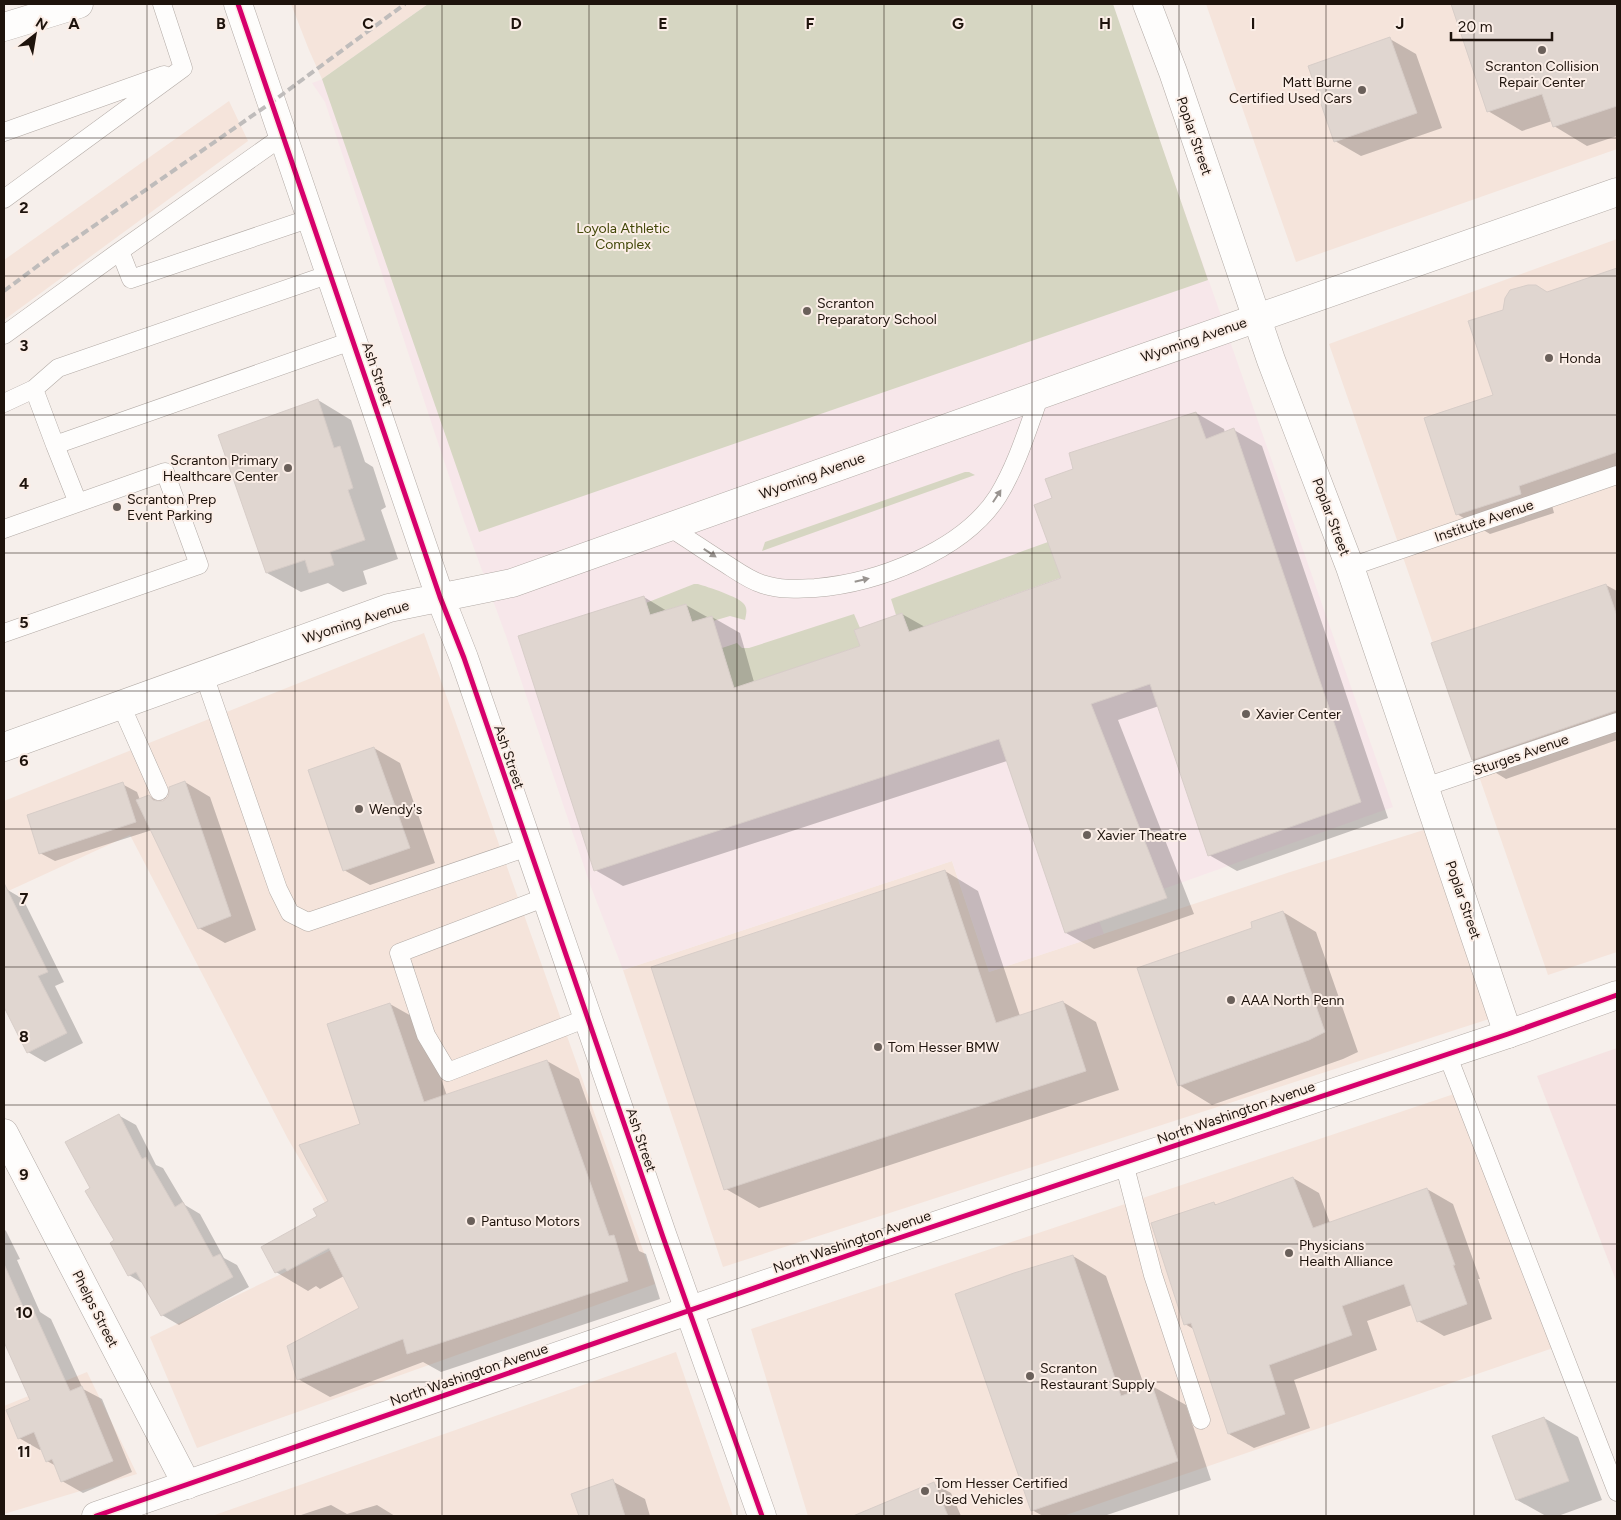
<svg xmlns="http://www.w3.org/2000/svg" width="1621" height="1520" viewBox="0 0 1621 1520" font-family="Figtree,sans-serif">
  <rect width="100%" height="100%" fill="#f6efeb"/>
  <path fill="#f5e4db" d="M291,4H428L322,79L309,50Z
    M1206,4H1617V149L1296,262Z
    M229,101L248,141L4,320V260Z
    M1617,239V952L1548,975L1329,344Z
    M424,633L655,1284L197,1448L150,1337L348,1242L288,1139L130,835L4,893V801Z
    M1427,829L1489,1019L723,1267L623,970L952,861L989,972L1287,873Z
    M1460,1092L1556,1347L1063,1516H808L751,1329Z
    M676,1352L733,1516H212Z
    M87,1372L137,1474L4,1514V1406Z"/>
  <path fill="#f5e3e2" d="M1617,1048V1283L1537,1076Z"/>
  <path fill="#f7e7ea" d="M428,4H1112L1393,807L1096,913L1104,934L989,972L952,861L623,970L591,887L506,636L464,521L325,102L312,83L323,79Z"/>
  <path fill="#d6d6c2" d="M428,4H1113L1208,280L479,532L322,79Z
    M965,472H969L975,475L762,551L765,542Z
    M1048,542L1071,574L909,632L902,613L896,615L891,599Z
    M694,584H698C708,587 739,597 744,604C748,609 746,614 745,620L730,616L713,621L712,616L692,622L686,604L650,615L646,603Z
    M854,614L860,628L854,630L860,646L720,693L708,657L723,652L722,648L737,643L742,648H749Z"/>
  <path fill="#0003" d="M1466,4H1617V136L1587,146L1554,126L1552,121L1522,131L1488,111L1454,8Z
    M1390,39L1416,54L1442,128L1361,156L1335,141Z
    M1617,270V482L1552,505L1554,513L1490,534L1457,514L1494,396L1504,311L1547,293Z
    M318,400L351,420L365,462L373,467L386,507L381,510L398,559L363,571L367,584L343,592L328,583L301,592L267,573Z
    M1196,413L1224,429L1225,433L1234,430L1262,446L1388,818L1237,871L1209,855L1159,706L1118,720L1194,914L1094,949L1066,933L1007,761L623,886L595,870L644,597L667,611L686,605L709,618L712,617L740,633L754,682L861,647L902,614L925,627L1063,579L1054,499L1074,470Z
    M1606,585L1617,591V740L1506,779L1473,759Z
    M374,748L400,763L435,863L370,885L344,870Z
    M185,782L210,797L256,930L225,943L199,928L152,830L55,861L40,853L122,784L137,792L140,800L149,796L160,802H163Z
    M945,871L978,891L1020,1016L1063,1002L1096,1022L1119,1090L759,1208L726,1189Z
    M6,889L23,899L64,982L55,986L83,1043L45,1062L28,1052L6,1009L4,1010V890Z
    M1283,912L1316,932L1358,1052L1343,1059L1212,1105L1179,1085L1253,929Z
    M390,1004L422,1022L447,1096L547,1061L579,1079L639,1251L646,1254L660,1299L441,1372L423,1362L330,1397L298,1379L360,1309L344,1276L320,1289L316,1286L308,1291L276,1272L330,1202L362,1125Z
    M118,1115L136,1125L156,1165L163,1168L185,1205L200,1214L224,1258L237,1265L249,1287L179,1325L162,1315L144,1284L129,1275L116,1241L91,1188Z
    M1293,1178L1319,1193L1330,1223L1427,1189L1453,1204L1480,1279H1478L1492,1319L1444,1336L1418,1321L1412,1305L1367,1321L1377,1350L1294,1380L1310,1428L1254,1448L1229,1434L1195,1330L1185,1324L1214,1203L1218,1206Z
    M4,1229L6,1231L20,1259L17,1260L40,1312L51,1319L83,1389L102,1399L132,1472L83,1493L62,1481L56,1466L47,1461L42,1449L40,1450L19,1438L32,1400L4,1339Z
    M1073,1256L1106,1276L1145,1388L1152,1386L1186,1405L1211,1480L1104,1516H1043L1032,1510Z
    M1544,1418L1578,1437L1602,1500L1558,1516H1546L1517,1500L1494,1437Z
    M612,1481L645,1499L650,1516H580L573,1494Z
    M934,1484L951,1493L961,1516H897L891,1502Z
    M331,1505L347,1514L377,1505L395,1516H298Z"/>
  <path fill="#e0d6d0" stroke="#d7cdc8" d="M1451,4H1617V106L1553,127L1542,94L1487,112Z
    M1390,37L1417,113L1334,142L1308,66Z
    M1617,268V452L1519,486L1521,494L1456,515L1424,418L1493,395L1468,321L1503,310L1505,298L1510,290L1528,285H1536L1547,292Z
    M318,399L334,448L340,446L353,488L348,490L365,540L330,552L334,565L309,573L305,560L266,573L218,435Z
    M1196,412L1206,439L1234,428L1361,802L1208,856L1150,684L1091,704L1167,898L1065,933L999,739L594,871L518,636L644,596L650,615L686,604L692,622L712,616L734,688L860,646L854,630L902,613L909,632L1061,578L1034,505L1052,498L1045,479L1073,469L1069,453Z
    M1606,584L1617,616V710L1472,760L1431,643Z
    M374,747L410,848L343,871L308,770Z
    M185,781L231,916L198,929L136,800L149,795L153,800L157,801H163L168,797L169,793V787Z
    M123,782L136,822L39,854L27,815Z
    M945,870L996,1023L1063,1001L1086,1071L724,1190L651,967Z
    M4,883L48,972L38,976L67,1033L27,1053L4,1007Z
    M1283,911L1325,1032L1309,1040L1178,1086L1137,968L1252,928L1251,922Z
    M390,1003L424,1102L547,1060L609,1236L614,1235L628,1281L407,1354L403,1339L297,1380L287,1346L359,1308L329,1248L287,1271L285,1268L275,1273L261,1247L317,1216L313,1209L328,1201L299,1145L360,1124L327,1024Z
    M119,1114L142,1159L146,1157L175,1207L183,1202L213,1257L220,1254L233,1277L161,1316L136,1272L128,1276L110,1243L114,1240L85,1191L90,1188L65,1142Z
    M1293,1177L1313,1228L1427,1188L1455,1265H1453L1467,1304L1417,1322L1404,1284L1342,1306L1352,1335L1269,1365L1285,1414L1228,1434L1191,1323L1184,1325L1151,1223L1214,1202L1215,1205Z
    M1073,1255L1121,1396L1152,1385L1178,1461L1031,1511L955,1294L1014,1273Z
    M4,1264L24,1309L31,1305L70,1391L82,1386L113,1461L61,1482L52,1459L46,1462L34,1432L18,1439L6,1410L30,1400L4,1342Z
    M1544,1417L1569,1481L1516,1500L1492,1436Z
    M613,1479L625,1516H579L571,1494Z
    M934,1482L948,1516H853Z"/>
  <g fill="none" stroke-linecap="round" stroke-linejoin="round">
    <g stroke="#b2aaa5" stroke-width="19">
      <path id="lane" d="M162,4L183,68
        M4,132L164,75
        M4,199L183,68
        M120,251L283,136
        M4,335L120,251L131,279L311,218
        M34,389L55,445L354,340
        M4,403L34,389L58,368L330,274
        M55,445L78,503
        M669,527C688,539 707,552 726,564C737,571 749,580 762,584C779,590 797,589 815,588C877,583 963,551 998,496C1017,465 1028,428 1040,395
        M4,529L165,472L199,565L4,633
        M1350,567L1617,475
        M204,675L278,889L290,913L308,922L528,847
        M121,705L159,791
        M1425,787L1617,722
        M546,897L399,953L426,1035L448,1072L587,1018
        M1447,1054L1617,1492
        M1124,1163L1153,1275L1201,1420"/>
    </g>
    <g stroke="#b2aaa5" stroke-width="29">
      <path id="street" d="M1147,4L1173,72L1271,360L1350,567L1508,1034
        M4,27L79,4
        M4,1133L187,1485"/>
    </g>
    <g stroke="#b2aaa5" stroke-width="29">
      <path id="secondary" d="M238,4L440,597L464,658L663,1237L762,1516
        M4,747L389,608L512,583L1132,362L1617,192
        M96,1516L881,1244L1508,1034L1617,995"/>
    </g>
    <use href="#lane" stroke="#fefdfc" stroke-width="18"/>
    <use href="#street" stroke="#fefdfc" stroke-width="28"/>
    <use href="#secondary" stroke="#fefdfc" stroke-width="28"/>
    <path stroke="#bfbcbb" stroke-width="4" stroke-dasharray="8 4" stroke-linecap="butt" d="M4,291L55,253L272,102L405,4"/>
    <g stroke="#fbeee7" stroke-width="8">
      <path id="cycleway" d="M238,4L440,597L464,658L663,1237L762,1516
        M96,1516L881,1244L1508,1034L1617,995"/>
    </g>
    <use href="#cycleway" stroke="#d6006c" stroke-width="5"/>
  </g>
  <defs><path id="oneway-solid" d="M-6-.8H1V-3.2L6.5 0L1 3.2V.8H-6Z" transform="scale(1.25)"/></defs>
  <g fill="#999490">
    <use href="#oneway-solid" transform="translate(997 496) rotate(-57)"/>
    <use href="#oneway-solid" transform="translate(710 553) rotate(33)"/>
    <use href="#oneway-solid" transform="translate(862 580) rotate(-13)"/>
  </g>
  <path fill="none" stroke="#1e130c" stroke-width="1" stroke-opacity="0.55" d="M147,4V1516M295,4V1516M442,4V1516M589,4V1516M737,4V1516M884,4V1516M1032,4V1516M1179,4V1516M1326,4V1516M1474,4V1516M4,138H1617M4,276H1617M4,415H1617M4,553H1617M4,691H1617M4,829H1617M4,967H1617M4,1105H1617M4,1244H1617M4,1382H1617"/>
  <g fill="#6a605a" stroke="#fbeee7" stroke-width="2">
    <circle cx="1542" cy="50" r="5"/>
    <circle cx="1362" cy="90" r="5"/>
    <circle cx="807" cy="311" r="5"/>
    <circle cx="1549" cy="358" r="5"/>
    <circle cx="288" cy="468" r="5"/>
    <circle cx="117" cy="507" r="5"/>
    <circle cx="1246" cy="714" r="5"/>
    <circle cx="359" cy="809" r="5"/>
    <circle cx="1087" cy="835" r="5"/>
    <circle cx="1231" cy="1000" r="5"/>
    <circle cx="878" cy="1047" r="5"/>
    <circle cx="471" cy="1221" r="5"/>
    <circle cx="1289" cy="1253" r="5"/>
    <circle cx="1030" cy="1376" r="5"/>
    <circle cx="925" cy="1491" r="5"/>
  </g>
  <g text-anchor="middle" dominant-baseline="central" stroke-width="4" stroke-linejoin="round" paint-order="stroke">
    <g font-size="14" fill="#1e130c" stroke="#fbeee7" text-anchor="start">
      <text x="1542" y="66" text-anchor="middle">Scranton Collision<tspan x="1542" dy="16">Repair Center</tspan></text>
      <text x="1352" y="82" text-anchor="end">Matt Burne<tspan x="1352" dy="16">Certified Used Cars</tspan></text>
      <text x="817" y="303">Scranton<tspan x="817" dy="16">Preparatory School</tspan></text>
      <text x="1559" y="358">Honda</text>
      <text x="278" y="460" text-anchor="end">Scranton Primary<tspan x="278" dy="16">Healthcare Center</tspan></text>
      <text x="127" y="499">Scranton Prep<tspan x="127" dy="16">Event Parking</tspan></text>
      <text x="1256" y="714">Xavier Center</text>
      <text x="369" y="809">Wendy's</text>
      <text x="1097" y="835">Xavier Theatre</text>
      <text x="1241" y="1000">AAA North Penn</text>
      <text x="888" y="1047">Tom Hesser BMW</text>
      <text x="481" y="1221">Pantuso Motors</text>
      <text x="1299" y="1245">Physicians<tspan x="1299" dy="16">Health Alliance</tspan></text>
      <text x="1040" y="1368">Scranton<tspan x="1040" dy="16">Restaurant Supply</tspan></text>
      <text x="935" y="1483">Tom Hesser Certified<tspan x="935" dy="16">Used Vehicles</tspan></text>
    </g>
    <g font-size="14" fill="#1e130c" stroke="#fbeee7">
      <text transform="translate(1194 136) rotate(71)">Poplar Street</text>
      <text transform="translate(1194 340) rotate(-19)">Wyoming Avenue</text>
      <text transform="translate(377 374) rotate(71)">Ash Street</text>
      <text transform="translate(812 476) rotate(-20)">Wyoming Avenue</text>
      <text transform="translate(1331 517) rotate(69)">Poplar Street</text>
      <text transform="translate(1484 521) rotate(-19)">Institute Avenue</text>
      <text transform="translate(356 622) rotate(-18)">Wyoming Avenue</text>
      <text transform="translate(1521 755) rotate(-19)">Sturges Avenue</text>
      <text transform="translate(509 757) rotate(71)">Ash Street</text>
      <text transform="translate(1463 900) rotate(71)">Poplar Street</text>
      <text transform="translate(1236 1113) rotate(-19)">North Washington Avenue</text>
      <text transform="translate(641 1140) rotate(71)">Ash Street</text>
      <text transform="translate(852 1242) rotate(-19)">North Washington Avenue</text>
      <text transform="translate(95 1309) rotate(63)">Phelps Street</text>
      <text transform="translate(469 1375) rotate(-19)">North Washington Avenue</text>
    </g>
    <g font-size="14" fill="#424708" stroke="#fbeee7">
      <text x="623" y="228">Loyola Athletic<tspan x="623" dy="16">Complex</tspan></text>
    </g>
  </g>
  <g font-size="16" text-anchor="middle" font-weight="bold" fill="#1e130c" stroke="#fbeee7" stroke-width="4" stroke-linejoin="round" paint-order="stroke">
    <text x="74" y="29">A</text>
    <text x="221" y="29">B</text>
    <text x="368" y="29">C</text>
    <text x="516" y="29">D</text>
    <text x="663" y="29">E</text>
    <text x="810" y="29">F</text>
    <text x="958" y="29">G</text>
    <text x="1105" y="29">H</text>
    <text x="1253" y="29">I</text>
    <text x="1400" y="29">J</text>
    <text x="24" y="213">2</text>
    <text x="24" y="351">3</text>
    <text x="24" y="489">4</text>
    <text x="24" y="628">5</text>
    <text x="24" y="766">6</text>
    <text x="24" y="904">7</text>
    <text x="24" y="1042">8</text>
    <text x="24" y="1180">9</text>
    <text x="24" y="1318">10</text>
    <text x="24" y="1457">11</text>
  </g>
  <rect width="1621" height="1520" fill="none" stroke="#1e130c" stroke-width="10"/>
  <g transform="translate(35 35) rotate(31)" stroke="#fbeee7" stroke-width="4" paint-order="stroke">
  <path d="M0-4L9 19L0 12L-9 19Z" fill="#1e130c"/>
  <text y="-8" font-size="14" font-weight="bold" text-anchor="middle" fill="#1e130c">N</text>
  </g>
  <path d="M1451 32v8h101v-8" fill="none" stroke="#1e130c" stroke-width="2.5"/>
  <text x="1458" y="32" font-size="15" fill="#1e130c" stroke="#fbeee7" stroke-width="4" paint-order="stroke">20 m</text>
</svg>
